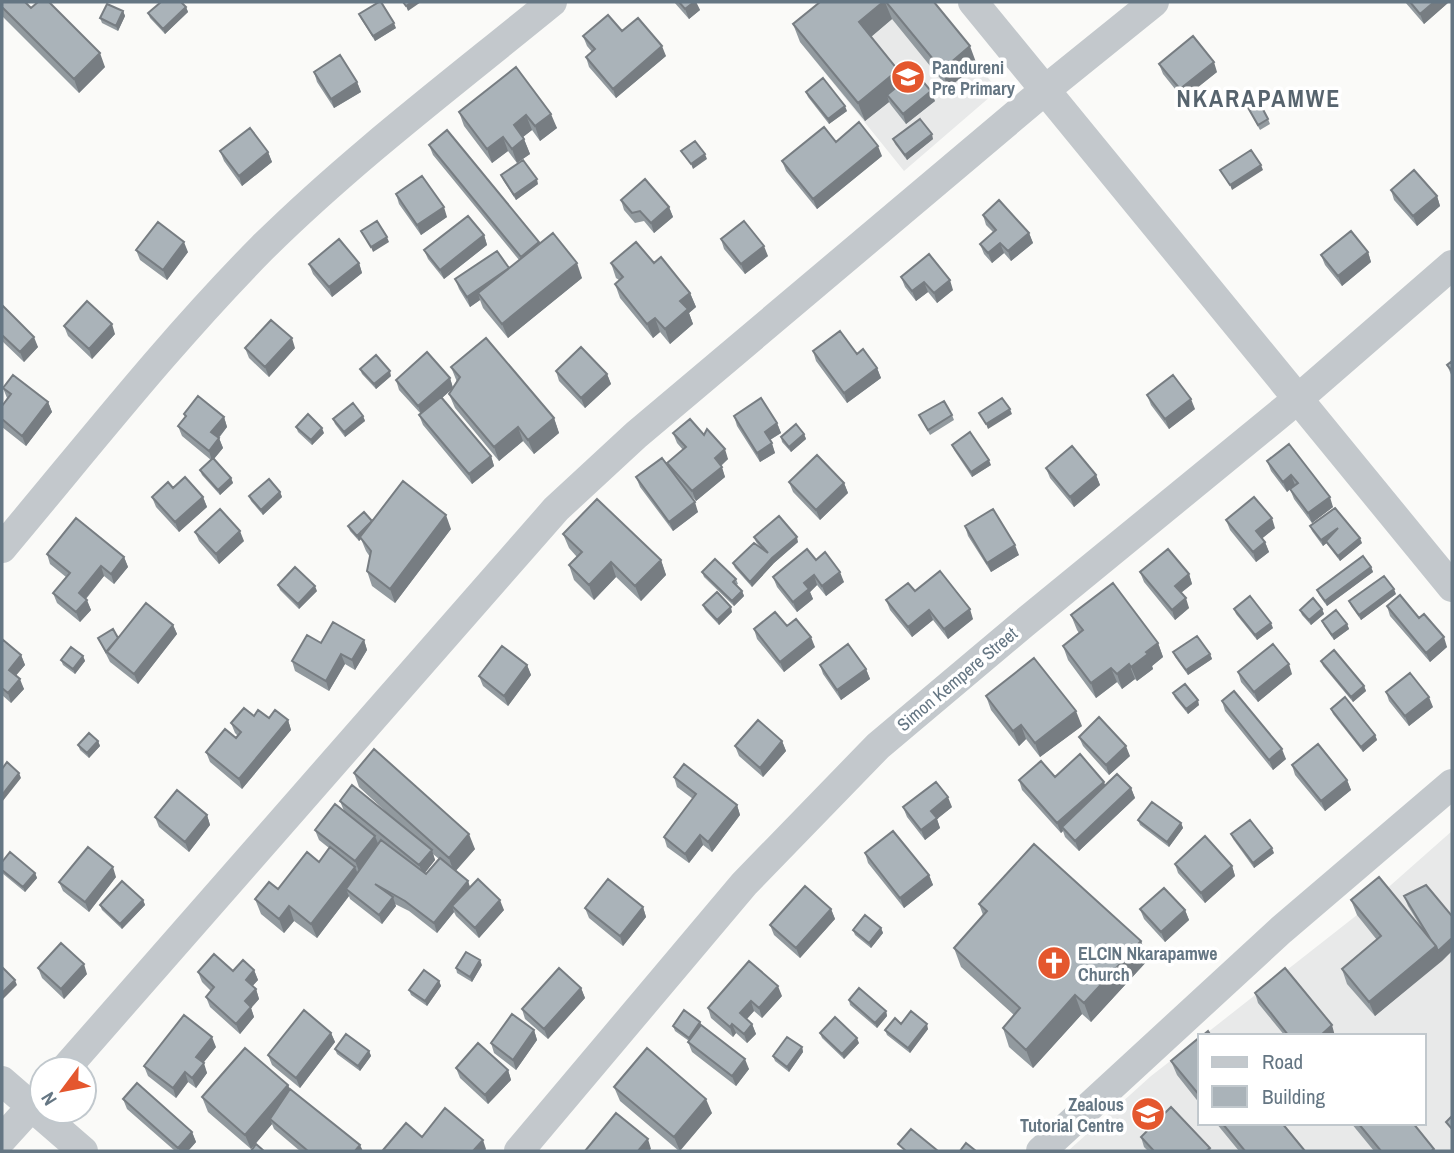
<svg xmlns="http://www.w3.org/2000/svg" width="1454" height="1153" viewBox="0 0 1454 1153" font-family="'Archivo Narrow',sans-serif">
  <rect width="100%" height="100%" fill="#fafaf8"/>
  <path fill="#e8e9e9" d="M926,2L998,90L904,171L800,42Z
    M1452,831V1151H1068L1151,1076L1200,1038V1123H1424V1036H1203L1357,915Z"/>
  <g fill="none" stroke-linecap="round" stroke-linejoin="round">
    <path stroke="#c3c8cc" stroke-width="30" d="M973,2L1452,587
      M2,548C87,447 169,342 262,248C352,159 454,82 552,2
      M65,1069L556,509L636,435L1045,90L1154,2
      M2,1081L83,1151
      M2,1139L42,1095
      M519,1151L744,884L878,746L1023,624L1299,398L1452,265
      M1041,1151L1281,930L1452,784"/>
  </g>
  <path fill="#929a9f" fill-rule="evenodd" d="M2,2L31,8L105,67L79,93L2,16Z
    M157,2H181L186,7L188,12L165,34L150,18L148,13L159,4Z
    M674,2H696L700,10L689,19Z
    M820,2H934L977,65L948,88L892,19L871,37L898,70L902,83L935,101L906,124L891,105L889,102L865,121L800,42L793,24Z
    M1405,2H1449L1424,24Z
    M123,11L125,16L118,31L102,23L100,18Z
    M359,14L396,28L375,41L361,19Z
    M622,31L666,56L616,98L589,67L586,57L592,52L587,46L583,36Z
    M1159,64L1217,72L1183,99L1163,74Z
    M516,67L557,128L540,141L532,130L523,137L530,154L517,163L508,151L492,163L464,126L459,112Z
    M314,72L357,82L361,92L334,108L317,82Z
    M806,92L847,111L829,124L808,97Z
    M1247,106L1268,119L1270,124L1260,130Z
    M893,139H933L907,160L895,144Z
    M836,142L882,156L817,209L786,171L782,161Z
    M429,145L539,244L582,278L508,338L483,308L480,300L470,307L459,289L455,279L509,268L519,260L433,155Z
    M220,151L268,152L272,162L242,186L224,161Z
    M501,175L538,184L516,200L503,180Z
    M1391,190L1437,196L1440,206L1417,226L1394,200Z
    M396,194L447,217L421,235L399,204Z
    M621,200L669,207L673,217L654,233L644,221L635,223L624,210Z
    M983,215L1029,233L1033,243L1011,261L1004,253L992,263L984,254L980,244L993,232L986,225Z
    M484,235L487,245L444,279L428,259L424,250Z
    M721,239L768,256L745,274L724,249Z
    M136,250L188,252L167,280L140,260Z
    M1368,252L1371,262L1342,286L1325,265L1321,255Z
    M359,263L362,273L332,297L313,274L309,264Z
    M611,263H654L690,293L696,307L689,313L693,324L670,344L660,332L653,338L620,298L615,284L619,280L616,278Z
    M901,277L953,290L937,303L928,292L916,301L905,287Z
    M2,305L38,347L24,362L2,341Z
    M64,326L115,334L92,359L68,336Z
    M245,348H295L269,377L249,358Z
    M813,351L857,354L877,368L881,378L847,403L816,361Z
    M1452,361V377L1447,365Z
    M451,367L554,418L559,433L534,454L523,441L499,461L455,408L449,394L452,389L442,398L491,456L494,466L472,484L423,425L419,415L421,414L399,390L396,380L450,378L453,388L457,382Z
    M360,369L391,376L376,389L362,374Z
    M556,371L607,374L611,384L585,408L559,381Z
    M3,388L48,402L52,412L26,446L2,427V406L7,398Z
    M1147,395L1195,409L1169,429L1151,405Z
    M184,414L224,417L227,427L219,438L223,448L214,459L231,478L233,483L220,495L202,475L200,470L211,460L182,436L178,426L185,417Z
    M919,415H952L954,420L930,435Z
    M363,416L365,421L345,437L335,424L333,419Z
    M734,416L777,423L781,433L770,440L775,453L760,462L737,426Z
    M296,427L324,433L312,445L298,432Z
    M673,433L704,435L728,459L721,466L725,477L696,501L685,489L698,512L673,531L640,487L636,477L669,469L667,463L683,450L677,443Z
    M804,434L806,439L791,452L782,442L781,437Z
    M1289,444L1333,507L1312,523L1294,499L1290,489L1291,488L1287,492L1271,471L1267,461Z
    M952,445L991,465L972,477L954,450Z
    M1046,468L1096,475L1100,485L1074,507L1050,478Z
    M789,482L844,483L848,493L820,520L793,492Z
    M173,488L203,497L207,507L179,532L156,507L152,497Z
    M280,492L282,497L263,515L251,501L249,496Z
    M1226,520L1275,528L1262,538L1265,542L1269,552L1256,562L1230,530Z
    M372,521L451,529L395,603L372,586L367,571L370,557L366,551L361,539L359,541L350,531L348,526Z
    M965,526L1019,555L991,572L968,536Z
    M1310,526L1362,543L1340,561L1326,543L1323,546L1312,531Z
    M195,532L244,541L219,564L199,541Z
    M563,534L661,560L666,575L641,601L616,577L594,600L574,580L569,565L577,557L569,548Z
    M754,537L798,542L774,563L752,587L735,568L733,563L761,548L756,542Z
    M47,554L124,557L128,567L114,584L104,576L86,599L91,610L80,622L57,603L53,593L66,577L50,564Z
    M816,560L844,582L826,596L817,585L810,592L813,599L797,612L777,587L773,577Z
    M1371,567L1373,572L1327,606L1319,595L1317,590Z
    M702,572L736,579L738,584L736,585L742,591L744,596L734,606L704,577Z
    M1140,572L1189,574L1192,584L1181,593L1189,608L1175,620L1144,582Z
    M278,585L317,591L299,609L280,590Z
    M915,591L973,619L948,639L933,620L912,637L890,610L886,600Z
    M1396,594L1361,620L1351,606L1349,601Z
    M703,605L732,612L719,625L705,610Z
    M1387,606L1419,618L1447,647L1430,662L1390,616Z
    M1234,609L1273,628L1257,640L1236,614Z
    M1322,609L1324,614L1311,625L1302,615L1300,610Z
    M1071,615L1158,643L1163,657L1152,666L1153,669L1137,681L1135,679L1122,689L1117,682L1096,698L1068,660L1063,646L1079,633L1077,630Z
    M1322,621L1347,624L1349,629L1334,640L1324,626Z
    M173,625L177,634L138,684L110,662L98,638H118Z
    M787,626L815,647L784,672L757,639L754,629Z
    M2,639L21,655L25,665L16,675L24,689L11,703L2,695Z
    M364,640L367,650L355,670L345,664L329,691L295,671L292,661L321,643Z
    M1173,652L1210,654L1212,659L1188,675L1175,657Z
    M83,656L85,661L75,674L63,665L61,660Z
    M1321,661L1364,686L1366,691L1353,702L1323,666Z
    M527,665L531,675L508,706L483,686L479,676Z
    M820,665L866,669L870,679L841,700L823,674Z
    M1238,672L1292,674L1258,702L1241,682Z
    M1386,692L1433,707L1409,726L1389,701Z
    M1173,693L1199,705L1188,714L1175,698Z
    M986,696L1082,726L1040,757L1026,739L1019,746L991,710Z
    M1222,701L1286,759L1273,770L1225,711Z
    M1331,709L1375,735L1377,740L1363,752L1333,714Z
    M254,716L288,720L291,730L242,789L210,762L206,752L236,738L238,736L235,733L231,723Z
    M1079,737L1130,756L1109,775L1083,746Z
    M98,741L100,746L89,758L80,750L78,745Z
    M782,741L786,751L763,777L739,756L735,746Z
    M1292,765L1347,780L1351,790L1325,811L1295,775Z
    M354,773L475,849L455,871L468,881L470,887L504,910L479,938L456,916L454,912L437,933L409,911L395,904L396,906L382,924L350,899L349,896L317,938L294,921L284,933L261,914L255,899L278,889L319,862L329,848L319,840L315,830L344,811L340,801L397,822L359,787ZM433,854L439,859L426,874L425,873L435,860Z
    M674,777L737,805L740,815L712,852L703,845L689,863L667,847L664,837L693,799L677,787Z
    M1055,777L1105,785L1131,788L1135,798L1079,851L1065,837L1063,831L1061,833L1022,790L1019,780Z
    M903,807H952L937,819L940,828L925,840L907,817Z
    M207,815L210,825L189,852L159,827L155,817Z
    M1138,820L1181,823L1183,828L1169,847L1140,825Z
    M1231,834L1274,853L1254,868L1233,839Z
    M865,853L929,875L933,885L904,908L868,863Z
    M2,862L35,873L37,878L25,892L2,873Z
    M1175,864L1232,866L1235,876L1205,903L1178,873Z
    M116,877L89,912L63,891L59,882Z
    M1404,896L1452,916V951L1375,1016L1347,984L1342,969L1377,940L1357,915L1351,900L1421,927L1408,906Z
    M143,900L145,905L122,929L102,910L100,905Z
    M979,904L1141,941L1148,960L1091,1022L1082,1014L1033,1068L1009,1047L1003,1028L1014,1015L961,967L954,948L983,915Z
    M643,907L646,917L623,946L589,918L585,908Z
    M831,909L835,919L800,958L774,935L770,925Z
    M1140,909L1185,910L1189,920L1165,942L1144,919Z
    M881,928L883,933L871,948L855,935L853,930Z
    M482,965L472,982L457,973L456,968Z
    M38,968L87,974L64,999L42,978Z
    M254,970L258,980L252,986L256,989L259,999L251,1008L254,1017L240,1034L210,1007L206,997L211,991L202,982L198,972Z
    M439,981L441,986L427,1006L411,995L409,990Z
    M581,988L585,998L548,1039L525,1019L522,1009Z
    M1255,993L1336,1035L1285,1036L1258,1003Z
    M782,996L762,1018L754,1011L747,1019L752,1024L756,1034L747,1043L736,1033L733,1037L711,1018L708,1008Z
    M849,1000L886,1011L887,1016L877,1028L850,1005Z
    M700,1022L701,1025L749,1069L736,1086L692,1052L688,1042L689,1041L675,1031L673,1026Z
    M901,1024L928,1029L910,1053L887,1035L885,1030Z
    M534,1030L537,1040L516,1070L494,1053L491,1043Z
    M331,1033L335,1042L300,1088L272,1065L268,1055Z
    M820,1033L859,1043L844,1059L822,1038Z
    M1200,1037V1104L1177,1075L1171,1061Z
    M216,1047L203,1063L207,1073L196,1088L188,1082L176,1098L148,1076L144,1066Z
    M802,1047L803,1052L789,1072L775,1061L773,1056Z
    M335,1049L369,1051L371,1056L360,1071L337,1054Z
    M456,1068L508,1070L511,1080L488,1104L460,1078Z
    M288,1085L290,1089L363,1151H300L274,1129L272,1124L251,1149L208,1112L202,1097Z
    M614,1087L712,1113L679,1151L620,1101Z
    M123,1099L192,1132L196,1142L188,1151H175L127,1109Z
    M1216,1123H1282L1305,1151H1239Z
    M1351,1123H1413L1435,1151H1374Z
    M1141,1137L1210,1148L1211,1151H1148L1144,1147Z"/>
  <path fill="#777d82" d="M412,2H421L408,11L406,6Z
    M694,2H696L700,10L689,19L685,9Z
    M883,2H885L892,19L866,41L859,22Z
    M1434,2H1449L1424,24L1420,14Z
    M186,7L188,12L165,34L163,29Z
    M123,11L125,16L118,31L116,26Z
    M394,23L396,28L375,41L373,36Z
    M662,46L666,56L616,98L613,89Z
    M970,46L977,65L948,88L942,70Z
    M100,53L105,67L79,93L74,79Z
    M1214,62L1217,72L1183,99L1180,89Z
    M898,70L905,89L887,95L889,102L865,121L858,103Z
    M357,82L361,92L334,108L331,99Z
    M931,91L935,101L906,124L903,114Z
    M845,106L847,111L829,124L828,119Z
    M551,114L557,128L540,141L535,126Z
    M526,115L532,130L519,140L514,125Z
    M932,134L933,139L907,160L905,155Z
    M503,137L508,151L492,163L487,149Z
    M524,139L530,154L517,163L512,149Z
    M878,146L882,156L817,209L813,199Z
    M268,152L272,162L242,186L239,176Z
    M705,154L707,159L693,169L691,164Z
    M1261,165L1263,170L1232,190L1230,185Z
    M537,179L538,184L516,200L514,195Z
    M1437,196L1440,206L1417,226L1413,216Z
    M444,207L447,217L421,235L417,225Z
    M669,207L673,217L654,233L651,223Z
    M1029,233L1033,243L1011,261L1008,251Z
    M484,235L487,245L444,279L440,270Z
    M387,237L389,242L373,252L371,247Z
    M184,242L188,252L167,280L163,270Z
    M1000,243L1004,253L992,263L988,253Z
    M764,246L768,256L745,274L741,264Z
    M1368,252L1371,262L1342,286L1338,276Z
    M359,263L362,273L332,297L329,287Z
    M577,263L582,278L508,338L502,324Z
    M509,268L478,293L480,300L470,307L467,297Z
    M950,280L953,290L937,303L934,293Z
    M924,282L928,292L916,301L912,291Z
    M690,293L696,307L689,313L693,324L670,344L665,329L680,301Z
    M655,318L660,332L653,338L647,324Z
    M112,324L115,334L92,359L89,349Z
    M34,337L38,347L24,362L20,352Z
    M292,338L295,348L269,377L265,367Z
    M877,368L881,378L847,403L844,393Z
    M390,371L391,376L376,389L374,384Z
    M607,374L611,384L585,408L581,398Z
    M450,378L453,388L422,416L418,406Z
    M1191,399L1195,409L1169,429L1165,419Z
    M48,402L52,412L26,446L22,436Z
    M1010,409L1012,414L988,429L986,424Z
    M363,416L365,421L345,437L344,432Z
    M224,417L227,427L215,442L211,432Z
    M554,418L559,433L534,454L528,440Z
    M777,423L781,433L768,441L765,432Z
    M518,427L523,441L499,461L494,447Z
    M322,428L324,433L312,445L311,440Z
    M804,434L806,439L791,452L789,447Z
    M219,438L223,448L212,461L209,451Z
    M772,443L775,453L760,462L757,453Z
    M725,449L728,459L718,468L715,458Z
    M491,456L494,466L472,484L469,474Z
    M989,460L991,465L972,477L971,472Z
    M722,467L725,477L696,501L692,491Z
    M1096,475L1100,485L1074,507L1070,497Z
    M1291,475L1295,485L1287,492L1283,482Z
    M231,478L233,483L220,495L218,490Z
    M844,483L848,493L820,520L816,510Z
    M280,492L282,497L263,515L261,510Z
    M203,497L207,507L179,532L175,522Z
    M1330,497L1333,507L1312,523L1308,513Z
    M695,502L698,512L673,531L669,522Z
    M446,515L451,529L395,603L390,589Z
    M1272,518L1275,528L1259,541L1256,531Z
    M373,522L374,527L359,541L357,536Z
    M1338,528L1340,533L1323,546L1321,540Z
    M240,531L244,541L219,564L216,554Z
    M797,537L798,542L774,563L752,587L750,582L772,558Z
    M1360,538L1362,543L1340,561L1338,556Z
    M1265,542L1269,552L1256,562L1253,552Z
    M1015,545L1019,555L991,572L987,563Z
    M124,557L128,567L114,584L111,574Z
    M661,560L666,575L641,601L635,586Z
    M611,562L616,577L594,600L589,585Z
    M101,566L104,576L82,603L79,593Z
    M1371,567L1373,572L1327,606L1325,601Z
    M840,572L844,582L826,596L822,586Z
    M1189,574L1192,584L1178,595L1175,586Z
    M814,575L817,585L810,592L813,599L797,612L793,602L804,583Z
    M315,586L317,591L299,609L298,604Z
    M1394,589L1396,594L1361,620L1359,615Z
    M742,591L744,596L734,606L732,601Z
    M1186,598L1189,608L1175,620L1172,610Z
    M87,600L91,610L80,622L76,612Z
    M731,607L732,612L719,625L717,620Z
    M970,609L973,619L948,639L944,629Z
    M1322,609L1324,614L1311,625L1309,620Z
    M929,610L933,620L912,637L908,627Z
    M1271,623L1273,628L1257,640L1255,635Z
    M1347,624L1349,629L1334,640L1332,635Z
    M173,625L177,634L138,684L134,674Z
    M811,637L815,647L784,672L780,662Z
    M1444,637L1447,647L1430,662L1426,653Z
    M364,640L367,650L355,670L352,660Z
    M1158,643L1163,657L1152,666L1153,669L1137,681L1131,667L1146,652Z
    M341,654L345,664L329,691L326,681Z
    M1210,654L1212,659L1188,675L1186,670Z
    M21,655L25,665L13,679L9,670Z
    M83,656L85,661L75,674L73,669Z
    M1129,664L1135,679L1122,689L1117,674Z
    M1289,664L1292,674L1258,702L1254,692Z
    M527,665L531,675L508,706L504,696Z
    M1111,668L1117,682L1096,698L1091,683Z
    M866,669L870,679L841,700L837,690Z
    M20,679L24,689L11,703L8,693Z
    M1364,686L1366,691L1353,702L1351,697Z
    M1429,697L1433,707L1409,726L1405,716Z
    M1198,700L1199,705L1188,714L1186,709Z
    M1076,711L1082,726L1040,757L1035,743Z
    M288,720L291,730L242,789L239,779Z
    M1021,725L1026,739L1019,746L1013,731Z
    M1375,735L1377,740L1363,752L1361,747Z
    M98,741L100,746L89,758L87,753Z
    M782,741L786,751L763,777L760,768Z
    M1126,746L1130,756L1109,775L1106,765Z
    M1282,749L1286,759L1273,770L1269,760Z
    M19,773L21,778L2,802V795Z
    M1347,780L1351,790L1325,811L1321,801Z
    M1104,782L1108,792L1062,827L1063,831L1061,833L1057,823Z
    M1131,788L1135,798L1079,851L1075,841Z
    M948,797L952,807L937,819L940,828L925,840L921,830L931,811Z
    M737,805L740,815L712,852L708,842Z
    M207,815L210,825L189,852L185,842Z
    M1181,823L1183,828L1169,847L1167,842Z
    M469,834L475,849L454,873L449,858Z
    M700,835L703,845L689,863L685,854Z
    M375,836L379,846L359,871L355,861Z
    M1272,848L1274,853L1254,868L1253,863Z
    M432,850L435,860L423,875L419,865Z
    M1232,866L1235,876L1205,903L1201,893Z
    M113,867L116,877L89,912L85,902Z
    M355,867L361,881L346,889L349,896L317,938L311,924Z
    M35,873L37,878L25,892L23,887Z
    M929,875L933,885L904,908L900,898Z
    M468,881L471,891L452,906L454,912L437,933L434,923Z
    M393,897L396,906L382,924L379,915Z
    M143,900L145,905L122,929L120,924Z
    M500,900L504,910L479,938L475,928Z
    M289,906L294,921L284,933L279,919Z
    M643,907L646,917L623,946L620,936Z
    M831,909L835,919L800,958L796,948Z
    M1185,910L1189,920L1165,942L1161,932Z
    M881,928L883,933L871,948L869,943Z
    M1452,938V951L1442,961L1438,951Z
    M1141,941L1148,960L1091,1022L1084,1003Z
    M1436,946L1442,961L1375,1016L1369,1002Z
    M480,960L482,965L472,982L470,977Z
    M84,964L87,974L64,999L61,989Z
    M254,970L258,980L249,990L246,980Z
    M15,980L17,985L2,1000V993Z
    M439,981L441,986L427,1006L425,1001Z
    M778,986L782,996L762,1018L759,1008Z
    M581,988L585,998L548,1039L544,1029Z
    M256,989L259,999L251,1008L254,1017L240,1034L236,1024L245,1001Z
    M1075,995L1082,1014L1033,1068L1026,1050Z
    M751,1001L754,1011L743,1023L740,1013Z
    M886,1011L887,1016L877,1028L875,1023Z
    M700,1022L702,1027L691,1043L689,1038Z
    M732,1024L736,1033L733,1037L730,1027Z
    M752,1024L756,1034L747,1043L744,1034Z
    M927,1024L928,1029L910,1053L908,1048Z
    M1332,1025L1335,1036H1320Z
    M534,1030L537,1040L516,1070L513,1060Z
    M331,1033L335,1042L300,1088L296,1078Z
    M212,1037L216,1047L200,1067L196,1057Z
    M857,1038L859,1043L844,1059L842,1054Z
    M802,1047L803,1052L789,1072L787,1067Z
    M369,1051L371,1056L360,1071L358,1066Z
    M745,1059L749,1069L736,1086L732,1076Z
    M204,1063L207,1073L196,1088L192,1078Z
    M508,1070L511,1080L488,1104L485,1095Z
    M185,1072L188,1082L176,1098L173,1088Z
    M288,1085L294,1099L270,1119L272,1124L251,1149L245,1135Z
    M706,1099L712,1113L680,1151L674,1137Z
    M192,1132L196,1142L188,1151H180L178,1148Z
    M648,1139L651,1149L649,1151H638Z
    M483,1140L486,1149L485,1151H473Z
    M360,1145L363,1151H355Z"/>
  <path fill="#aab3b9" stroke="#777d82" stroke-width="2" d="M2,2H25L31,8L38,2H49L100,53L74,79L2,7Z
    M161,2H181L186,7L163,29L148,13Z
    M379,2H381L394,23L373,36L359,14Z
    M403,2H412L406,6Z
    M679,2H694L685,9Z
    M820,2H883L859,22L898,70L858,103L793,24Z
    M886,2H934L970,46L942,70Z
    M1410,2H1434L1420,14Z
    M107,4L123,11L116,26L100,18Z
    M608,15L622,31L638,18L662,46L613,89L586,57L595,49L583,36Z
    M1193,36L1214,62L1180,89L1159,64Z
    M340,55L357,82L331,99L314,72Z
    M516,67L551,114L535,126L526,115L514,125L524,139L512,149L503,137L487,149L459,112Z
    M915,72L931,91L903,114L887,95Z
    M823,78L845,106L828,119L806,92Z
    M1258,100L1268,119L1258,125L1247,106Z
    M920,119L932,134L905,155L893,139Z
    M859,122L878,146L813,199L782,161L824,127L836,142Z
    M250,128L268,152L239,176L220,151Z
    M447,130L539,242L521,257L429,145Z
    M695,141L705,154L691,164L681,151Z
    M1251,150L1261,165L1230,185L1220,170Z
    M523,160L537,179L514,195L501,175Z
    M1414,170L1437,196L1413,216L1391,190Z
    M422,176L444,207L417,225L396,194Z
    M645,179L669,207L651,223L640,211L632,213L621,200Z
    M999,200L1029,233L1008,251L1000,243L988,253L980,244L996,230L983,215Z
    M468,216L484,235L440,270L424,250Z
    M377,221L387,237L371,247L361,231Z
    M744,221L764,246L741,264L721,239Z
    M158,222L184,242L163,270L136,250Z
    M1351,231L1368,252L1338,276L1321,255Z
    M553,233L577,263L502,324L478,293Z
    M339,239L359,263L329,287L309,264Z
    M636,242L654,263L661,257L690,293L680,301L688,309L665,329L655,318L647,324L615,284L623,277L611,263Z
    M497,251L509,268L467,297L455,279Z
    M929,254L950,280L934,293L924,282L912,291L901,277Z
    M87,301L112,324L89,349L64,326Z
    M2,305L34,337L20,352L2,335Z
    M271,320L292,338L265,367L245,348Z
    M840,331L857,354L863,349L877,368L844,393L813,351Z
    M486,338L554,418L528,440L518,427L494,447L449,394L460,377L451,367Z
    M581,347L607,374L581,398L556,371Z
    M427,352L450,378L418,406L396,380Z
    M376,355L390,371L374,384L360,369Z
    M1452,361V371L1447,365Z
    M13,375L48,402L22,436L2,419V406L11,394L3,388Z
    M1173,375L1191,399L1165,419L1147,395Z
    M198,396L224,417L211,432L219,438L209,451L178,426L186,416L184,414Z
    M441,397L491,456L469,474L419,415Z
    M761,398L777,423L765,432L772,443L757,453L734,416Z
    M1002,398L1010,409L986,424L979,413Z
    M944,401L952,415L928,430L919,415Z
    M353,403L363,416L344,432L333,419Z
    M308,414L322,428L311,440L296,427Z
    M690,419L704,435L707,429L725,449L715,458L722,467L692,491L667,463L686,447L673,433Z
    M796,424L804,434L789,447L781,437Z
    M970,432L989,460L971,472L952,445Z
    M1289,444L1330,497L1308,513L1290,489L1298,483L1291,475L1283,482L1267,461Z
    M1072,446L1096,475L1070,497L1046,468Z
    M817,455L844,483L816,510L789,482Z
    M213,458L231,478L218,490L200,470Z
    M662,458L695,502L669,522L636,477Z
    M185,477L203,497L175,522L152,497L168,482L173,488Z
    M269,479L280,492L261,510L249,496Z
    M403,481L446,515L390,589L367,571L371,551L360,537Z
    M1254,497L1272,518L1256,531L1265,542L1253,552L1226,520Z
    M597,499L661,560L635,586L611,562L589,585L569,565L582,552L563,534Z
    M1335,508L1360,538L1338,556L1326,541L1338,528L1321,540L1310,526Z
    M220,509L240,531L216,554L195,532Z
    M993,509L1015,545L987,563L965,526Z
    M364,512L372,521L357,536L348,526Z
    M779,516L797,537L772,558L750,582L733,563L754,543L768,553L754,537Z
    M76,518L124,557L111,574L101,566L79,593L87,600L76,612L53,593L70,573L47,554Z
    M807,549L816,560L825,552L840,572L822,586L814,575L804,583L809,589L793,602L773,577Z
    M1168,549L1189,574L1175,586L1186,598L1172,610L1140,572Z
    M1363,556L1371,567L1325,601L1317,590Z
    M715,559L736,579L733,582L742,591L732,601L702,572Z
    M295,567L315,586L298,604L278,585Z
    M940,571L970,609L944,629L929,610L908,627L886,600L908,583L915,591Z
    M1384,576L1394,589L1359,615L1349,601Z
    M1113,583L1158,643L1146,652L1148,654L1131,667L1129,664L1117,674L1111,668L1091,683L1063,646L1083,630L1071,615Z
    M717,592L731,607L717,620L703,605Z
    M1400,595L1419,618L1424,614L1444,637L1426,653L1387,606Z
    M1250,596L1271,623L1255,635L1234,609Z
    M1313,598L1322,609L1309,620L1300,610Z
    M146,603L173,625L134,674L107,652Z
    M1336,610L1347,624L1332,635L1322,621Z
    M775,612L787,626L796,619L811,637L780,662L754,629Z
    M333,622L364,640L352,660L341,654L326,681L292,661L307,635L321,643Z
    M113,629L118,638L106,652L98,638Z
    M1197,636L1210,654L1186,670L1173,652Z
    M2,639L21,655L9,670L20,679L8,693L2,688Z
    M848,644L866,669L837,690L820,665Z
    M1273,644L1289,664L1254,692L1238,672Z
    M502,646L527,665L504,696L479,676Z
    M71,647L83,656L73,669L61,660Z
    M1334,650L1364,686L1351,697L1321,661Z
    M1034,658L1076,711L1035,743L1021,725L1013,731L986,696Z
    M1410,673L1429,697L1405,716L1386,692Z
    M1185,684L1198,700L1186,709L1173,693Z
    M1234,691L1282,749L1269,760L1222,701Z
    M1345,697L1375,735L1361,747L1331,709Z
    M244,708L254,716L258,710L269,718L275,710L288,720L239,779L206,752L225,729L236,738L241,732L231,723Z
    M1099,717L1126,746L1106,765L1079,737Z
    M758,720L782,741L760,768L735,746Z
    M89,733L98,741L87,753L78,745Z
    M1318,744L1347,780L1321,801L1292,765Z
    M374,749L469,834L449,858L354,773Z
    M1080,754L1104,782L1057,823L1019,780L1041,761L1055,777Z
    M7,762L19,773L2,795V769Z
    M684,764L737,805L708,842L700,835L685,854L664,837L696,794L674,777Z
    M1117,774L1131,788L1075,841L1062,827Z
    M936,782L948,797L931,811L937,818L921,830L903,807Z
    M352,785L432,850L419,865L340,801Z
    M177,790L207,815L185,842L155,817Z
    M1152,802L1181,823L1167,842L1138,820Z
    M335,804L375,836L355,861L315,830Z
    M1250,820L1272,848L1253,863L1231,834Z
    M893,831L929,875L900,898L865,853Z
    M1205,836L1232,866L1201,893L1175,864Z
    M381,840L426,874L440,858L468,881L434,923L405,901L375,884L393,897L379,915L346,889Z
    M1034,844L1141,941L1084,1003L1075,995L1026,1050L1003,1028L1020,1008L954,948L987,911L979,904Z
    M88,847L113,867L85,902L59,882Z
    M330,847L355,867L311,924L289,906L279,919L255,899L269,882L278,889L307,852L319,862Z
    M10,852L35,873L23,887L2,870V862Z
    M1379,877L1436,946L1369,1002L1342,969L1381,936L1351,900Z
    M478,879L500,900L475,928L452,906Z
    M608,879L643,907L620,936L585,908Z
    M122,881L143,900L120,924L100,905Z
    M1426,885L1452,916V938L1438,951L1436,946L1431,940L1404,896Z
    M805,886L831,909L796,948L770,925Z
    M1164,888L1185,910L1161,932L1140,909Z
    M865,915L881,928L869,943L853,930Z
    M61,943L84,964L61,989L38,968Z
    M466,952L480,960L470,977L456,968Z
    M214,954L233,971L243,960L254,970L246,980L256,989L245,1001L251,1007L236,1024L206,997L214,987L198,972Z
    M749,961L778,986L759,1008L751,1001L740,1013L752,1024L744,1034L732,1024L730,1027L708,1008Z
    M2,967L15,980L2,993Z
    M559,968L581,988L544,1029L522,1009Z
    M1285,968L1332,1025L1320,1036H1289L1255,993Z
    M424,970L439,981L425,1001L409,990Z
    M859,988L886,1011L875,1023L849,1000Z
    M304,1010L331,1033L296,1078L268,1055Z
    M684,1010L700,1022L689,1038L673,1026Z
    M911,1011L927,1024L908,1048L885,1030L895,1018L901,1024Z
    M512,1014L534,1030L513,1060L491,1043Z
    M184,1015L212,1037L196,1057L204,1063L192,1078L185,1072L173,1088L144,1066Z
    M835,1017L857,1038L842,1054L820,1033Z
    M701,1025L745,1059L732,1076L688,1042Z
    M1208,1031L1211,1036H1202Z
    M346,1034L369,1051L358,1066L335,1049Z
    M787,1037L802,1047L787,1067L773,1056Z
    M1200,1037V1096L1171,1061Z
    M478,1043L508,1070L485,1095L456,1068Z
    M245,1048L288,1085L245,1135L202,1097Z
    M647,1048L706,1099L674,1137L614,1087Z
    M137,1083L192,1132L178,1148L123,1099Z
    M290,1089L360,1145L355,1151H308L270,1119Z
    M1171,1107L1210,1148L1206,1151H1154L1141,1137Z
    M445,1108L483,1140L473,1151L383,1150L406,1123L422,1137Z
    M616,1113L648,1139L638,1151H585Z
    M1452,1116V1129L1446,1122Z
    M1222,1123H1282L1305,1151H1245Z
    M1358,1123H1413L1434,1149L1431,1151H1381Z
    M911,1129L938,1151H906L898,1144Z
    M966,1143L976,1151H960Z
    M256,1144L264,1151H251Z"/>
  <defs>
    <g id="school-disc" transform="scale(1.75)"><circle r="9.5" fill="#e4572e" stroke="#fff"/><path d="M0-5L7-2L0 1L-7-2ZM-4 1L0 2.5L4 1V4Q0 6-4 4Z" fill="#fff"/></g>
    <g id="church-disc" transform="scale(1.75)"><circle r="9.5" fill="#e4572e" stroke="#fff"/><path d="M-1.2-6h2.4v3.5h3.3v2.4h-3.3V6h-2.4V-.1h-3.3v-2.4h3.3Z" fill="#fff"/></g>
  </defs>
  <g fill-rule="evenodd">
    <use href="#school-disc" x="908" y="77"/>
    <use href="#church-disc" x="1054" y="963"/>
    <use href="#school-disc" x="1148" y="1114"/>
  </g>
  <g text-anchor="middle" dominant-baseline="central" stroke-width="7" stroke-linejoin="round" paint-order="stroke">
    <g font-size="18" font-weight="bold" fill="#657683" stroke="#fff" text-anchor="start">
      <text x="932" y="67">Pandureni<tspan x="932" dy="21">Pre Primary</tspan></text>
      <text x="1078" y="953">ELCIN Nkarapamwe<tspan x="1078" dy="21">Church</tspan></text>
      <text x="1124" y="1104" text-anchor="end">Zealous<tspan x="1124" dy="21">Tutorial Centre</tspan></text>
    </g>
    <g font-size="18" fill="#657683" stroke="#fff">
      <text transform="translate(957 679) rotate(-40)">Simon Kempere Street</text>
    </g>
    <g font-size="24" font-weight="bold" letter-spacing="2" fill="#57646e" stroke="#fff">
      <text x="1259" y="98">NKARAPAMWE</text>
    </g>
  </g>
  <rect width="1454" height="1153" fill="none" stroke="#657683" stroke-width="7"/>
  <rect x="1198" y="1034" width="228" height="91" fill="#ffffff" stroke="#c1c8cd" stroke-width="2"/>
  <rect x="1212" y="1057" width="35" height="10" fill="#c3c8cc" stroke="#c1c8cd" stroke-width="2"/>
  <text x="1262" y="1069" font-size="21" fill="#657683">Road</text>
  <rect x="1212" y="1086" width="35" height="21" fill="#aab3b9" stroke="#c1c8cd" stroke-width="2"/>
  <text x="1262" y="1104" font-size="21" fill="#657683">Building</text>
  <g transform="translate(63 1090) rotate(238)"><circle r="33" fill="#ffffff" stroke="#c1c8cd" stroke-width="2"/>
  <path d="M0-5L12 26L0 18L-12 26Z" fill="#e4572e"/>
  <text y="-10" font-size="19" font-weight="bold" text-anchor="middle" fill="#657683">N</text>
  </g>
</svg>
